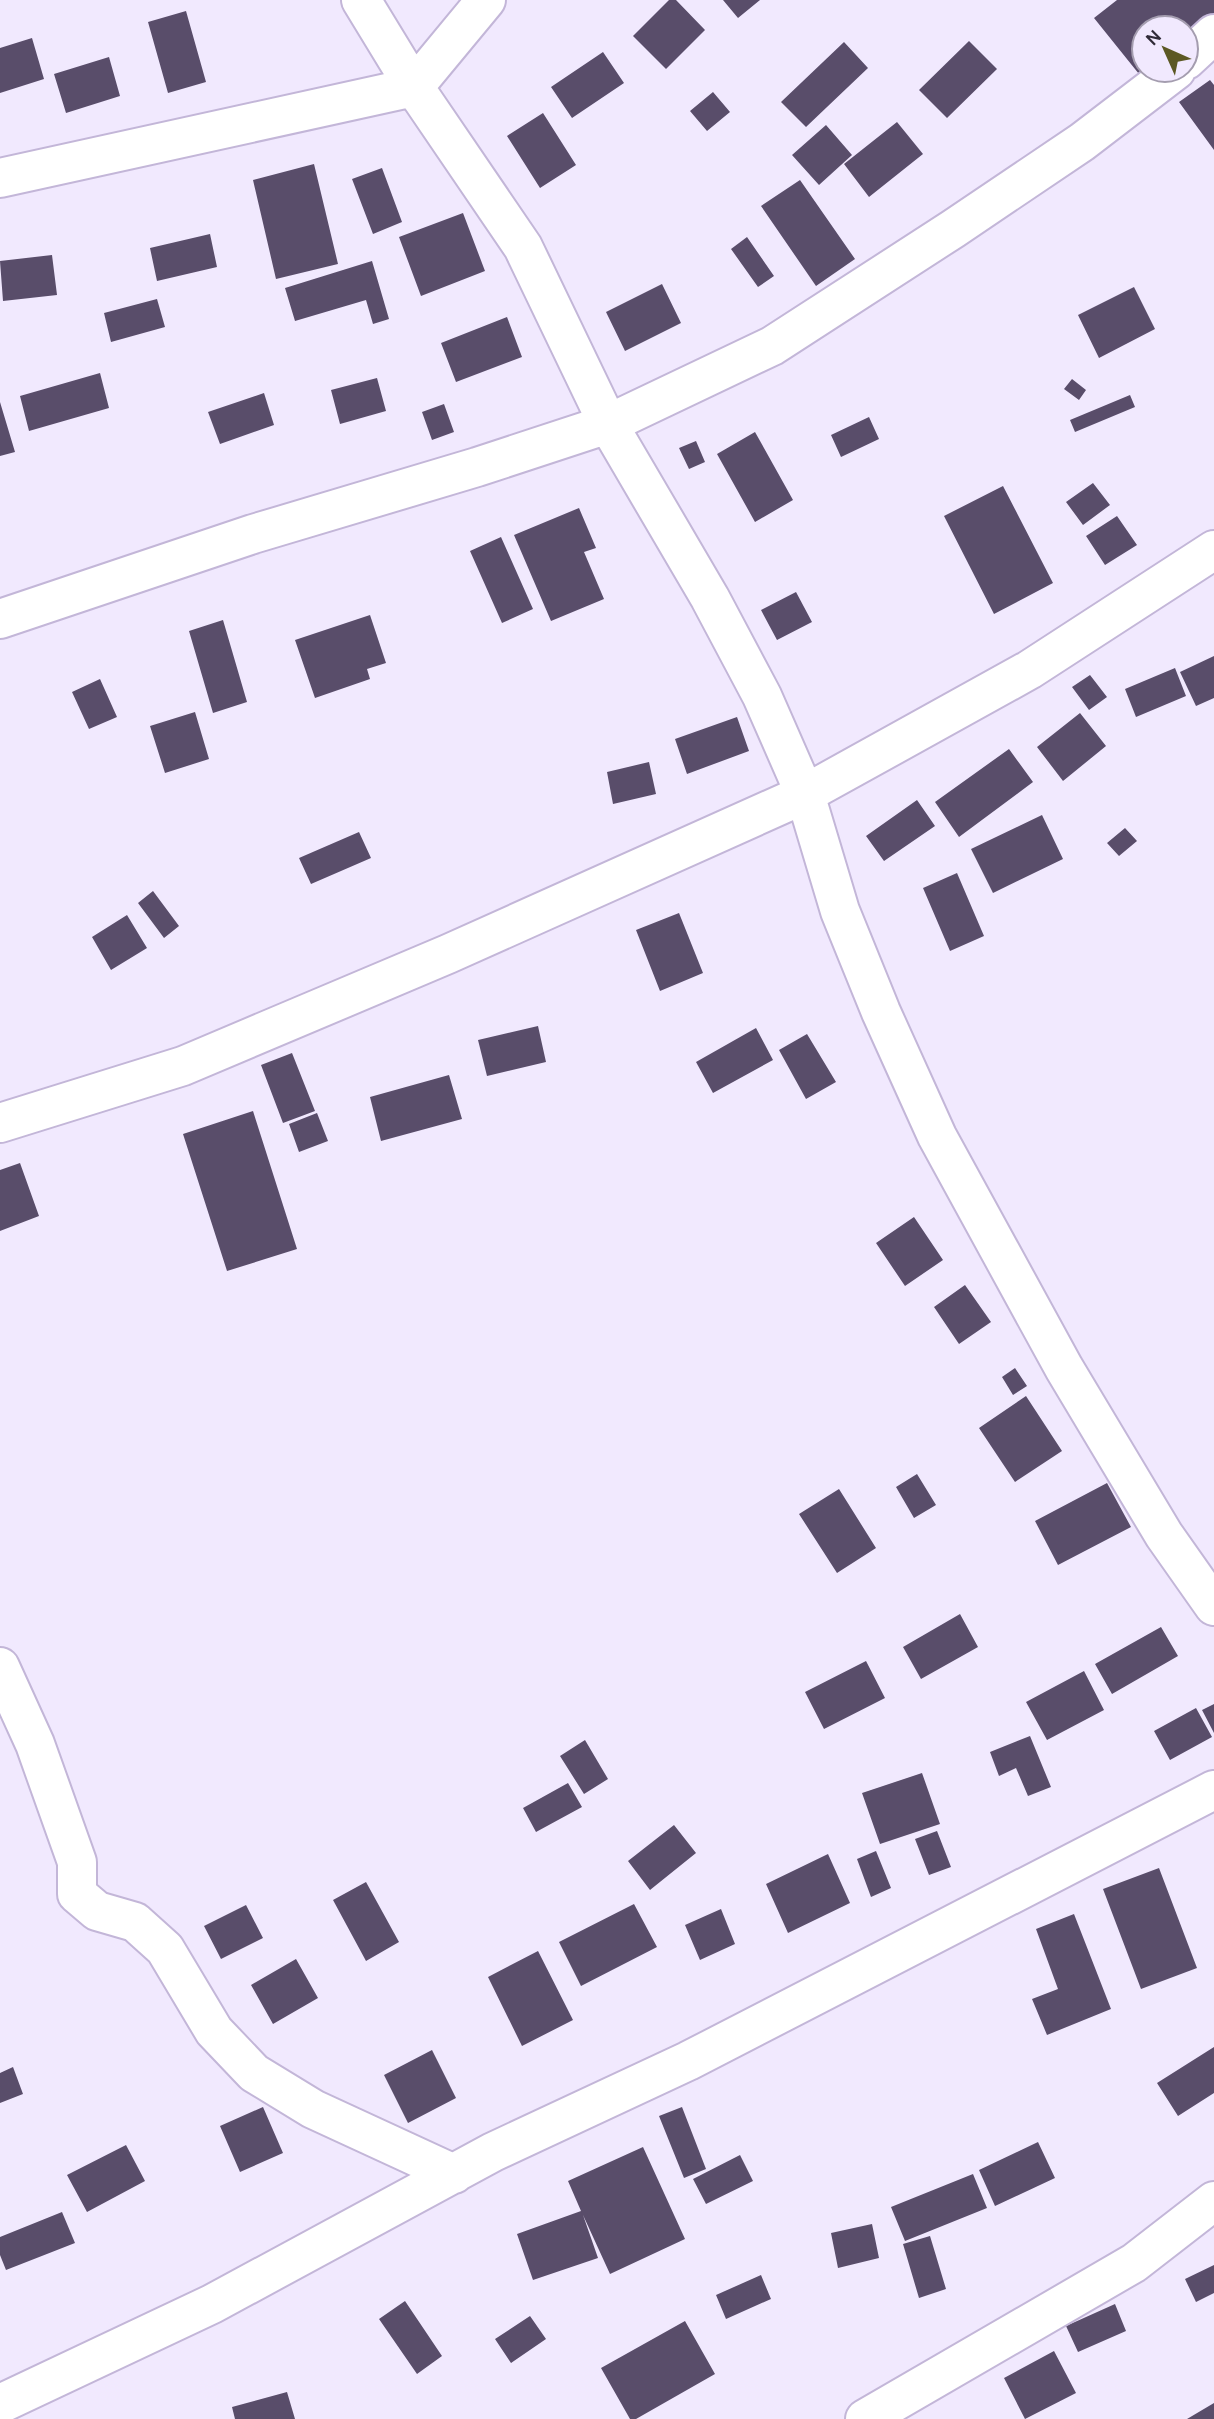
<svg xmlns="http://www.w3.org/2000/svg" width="1214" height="2419" viewBox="0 0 1214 2419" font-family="Karla,sans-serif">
  <rect width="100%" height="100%" fill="#f1e9fe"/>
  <path fill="#594d6a" d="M669,0H676L705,30L666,69L633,36Z
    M723,0H760L738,18Z
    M1117,0H1214V14L1186,36V28H1144V70L1139,74L1094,18Z
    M186,11L206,82L168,93L148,22Z
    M32,38L44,79L0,93V48Z
    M969,41L997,69L947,118L919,90Z
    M844,42L868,68L806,127L781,102Z
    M603,52L624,83L572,118L551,87Z
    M109,57L120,96L66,113L54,74Z
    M1210,80L1214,85V150L1179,102Z
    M713,92L730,112L707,131L690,111Z
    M543,113L576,165L540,188L507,136Z
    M897,122L923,154L869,197L844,164Z
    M826,125L852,155L819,185L792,155Z
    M314,164L338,264L276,279L253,180Z
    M382,168L402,222L373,234L352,179Z
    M800,180L855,259L816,286L761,206Z
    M463,213L485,271L421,296L399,237Z
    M210,234L217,267L157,281L150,248Z
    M747,237L774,276L758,287L731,249Z
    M52,255L57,295L3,301L0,261Z
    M372,261L389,319L373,324L366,300L295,321L285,288Z
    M662,284L681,323L625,351L606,312Z
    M1134,287L1155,329L1099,358L1078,315Z
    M157,299L165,327L111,342L104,313Z
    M507,317L522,357L456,382L441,343Z
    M100,373L109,408L29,431L20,396Z
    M377,378L386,411L340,424L331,390Z
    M1072,379L1086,390L1079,400L1064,389Z
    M264,393L274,425L220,444L208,412Z
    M1130,395L1135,407L1075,432L1070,420Z
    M0,402L15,452L0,456Z
    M444,404L454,432L432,440L422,412Z
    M869,417L879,439L841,457L831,435Z
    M755,432L793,500L755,522L717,454Z
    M696,441L705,462L689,469L679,448Z
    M1093,483L1110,505L1083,525L1066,502Z
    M1003,486L1053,583L994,614L944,516Z
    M579,508L596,548L584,552L604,599L551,621L514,535Z
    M1117,516L1137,545L1105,565L1086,536Z
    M501,537L533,609L502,623L470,551Z
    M796,592L812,622L777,640L761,610Z
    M370,615L386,663L367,669L370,679L315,698L295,640Z
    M223,620L247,702L213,713L189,631Z
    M1214,656V698L1196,706L1180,672Z
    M1175,668L1186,696L1136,717L1125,689Z
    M1090,675L1107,697L1089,710L1072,687Z
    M100,679L117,717L89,729L72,692Z
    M195,712L209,759L165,773L150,726Z
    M1080,713L1106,746L1063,781L1037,747Z
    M737,717L749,751L687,774L675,739Z
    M1009,749L1033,782L959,837L935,802Z
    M649,762L656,794L613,804L607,772Z
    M917,800L935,826L884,861L866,836Z
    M1042,815L1063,859L993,893L971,849Z
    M1125,828L1137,841L1119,856L1107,843Z
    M359,832L371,858L311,884L299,858Z
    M957,873L984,936L950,951L923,888Z
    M153,891L179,926L164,938L138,903Z
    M679,913L703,973L660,991L636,930Z
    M127,915L147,948L111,970L92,937Z
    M538,1026L546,1062L487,1076L478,1040Z
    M756,1028L773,1060L713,1093L696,1062Z
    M807,1034L836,1082L806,1099L779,1050Z
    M292,1053L315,1111L283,1123L261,1065Z
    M449,1075L462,1119L381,1141L370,1097Z
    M253,1111L297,1249L227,1271L183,1134Z
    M317,1113L328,1141L299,1152L289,1124Z
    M20,1163L39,1216L0,1231V1170Z
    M914,1217L943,1260L905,1286L876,1243Z
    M965,1285L991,1322L959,1344L934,1307Z
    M1015,1368L1027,1386L1013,1395L1002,1377Z
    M1026,1396L1062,1451L1015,1482L979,1428Z
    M917,1474L936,1505L914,1518L896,1487Z
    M1107,1483L1131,1527L1058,1565L1035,1521Z
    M839,1489L876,1548L837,1573L799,1514Z
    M960,1614L978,1647L921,1679L903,1647Z
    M1161,1627L1178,1656L1112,1694L1095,1664Z
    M866,1661L885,1698L824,1729L805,1692Z
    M1084,1671L1104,1710L1047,1740L1026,1702Z
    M1214,1704V1733L1202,1710Z
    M1196,1708L1212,1737L1170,1760L1154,1731Z
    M1030,1736L1051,1787L1028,1796L1016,1768L999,1776L990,1752Z
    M585,1740L608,1779L584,1794L560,1756Z
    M922,1773L940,1824L880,1844L862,1793Z
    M568,1783L582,1807L536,1832L523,1808Z
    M674,1825L696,1853L650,1890L628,1861Z
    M937,1831L951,1867L929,1875L915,1839Z
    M876,1851L891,1888L871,1897L857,1859Z
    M828,1854L850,1903L788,1933L766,1884Z
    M1159,1868L1197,1968L1141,1989L1103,1889Z
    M366,1882L399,1942L366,1961L333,1900Z
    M634,1904L657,1947L581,1986L559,1942Z
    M246,1905L263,1938L221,1959L204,1926Z
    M721,1909L735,1944L700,1960L685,1925Z
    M1074,1914L1111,2009L1047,2035L1032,1999L1058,1989L1036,1929Z
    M538,1951L573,2020L522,2046L488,1977Z
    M296,1959L318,1998L273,2024L251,1985Z
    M1214,2047V2093L1178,2116L1157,2083Z
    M432,2050L456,2098L408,2123L384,2075Z
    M13,2067L23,2094L0,2103V2073Z
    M263,2107L283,2153L240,2172L220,2126Z
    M682,2107L706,2169L684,2178L659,2116Z
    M1038,2142L1055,2178L995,2206L979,2170Z
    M126,2145L145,2181L87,2212L67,2175Z
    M643,2147L685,2239L610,2274L583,2215L598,2258L533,2280L517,2234L581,2211L568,2181Z
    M740,2155L753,2181L706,2204L693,2179Z
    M973,2174L987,2208L905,2241L891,2207Z
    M62,2212L75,2243L6,2270L0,2255V2237Z
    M872,2224L879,2258L838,2268L831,2233Z
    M930,2236L946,2289L919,2298L903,2244Z
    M1214,2265V2293L1196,2302L1185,2279Z
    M761,2275L771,2299L726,2319L716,2295Z
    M405,2301L442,2356L417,2374L379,2319Z
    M1115,2304L1126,2331L1078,2352L1066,2326Z
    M530,2316L546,2339L511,2363L495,2339Z
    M685,2321L715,2374L636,2419H630L601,2368Z
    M1054,2351L1076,2393L1025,2419L1004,2378Z
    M287,2392L295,2419H235L232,2407Z
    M1214,2403V2419H1187Z"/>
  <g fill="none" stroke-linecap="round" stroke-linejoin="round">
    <g stroke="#c3b6d8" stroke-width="42">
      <path id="street" d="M361,0L414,87L523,247L608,424L710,598L762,696L805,794L840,911L881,1012L937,1136L1064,1368L1164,1535L1214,1606
        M1186,60L1214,34
        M0,178L414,87L486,0
        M0,619L253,534L477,467L608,424L772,346L953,229L1082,142L1176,70
        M0,1123L183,1066L448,954L805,794L1029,670L1214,550
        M0,1667L35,1744L77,1862V1894L97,1911L135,1922L165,1949L214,2031L254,2073L313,2109L454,2174
        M0,2404L212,2304L493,2152L688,2061L1214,1790
        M865,2419L1134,2263L1214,2201"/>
    </g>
    <use href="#street" stroke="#fff" stroke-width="38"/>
  </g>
  <g transform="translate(1165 49) rotate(315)"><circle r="33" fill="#f1e9fe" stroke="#a49daf" stroke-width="2"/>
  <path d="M0-5L12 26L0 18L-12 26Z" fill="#5c5824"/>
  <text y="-10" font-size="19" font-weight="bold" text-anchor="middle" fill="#302b38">N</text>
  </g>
</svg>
